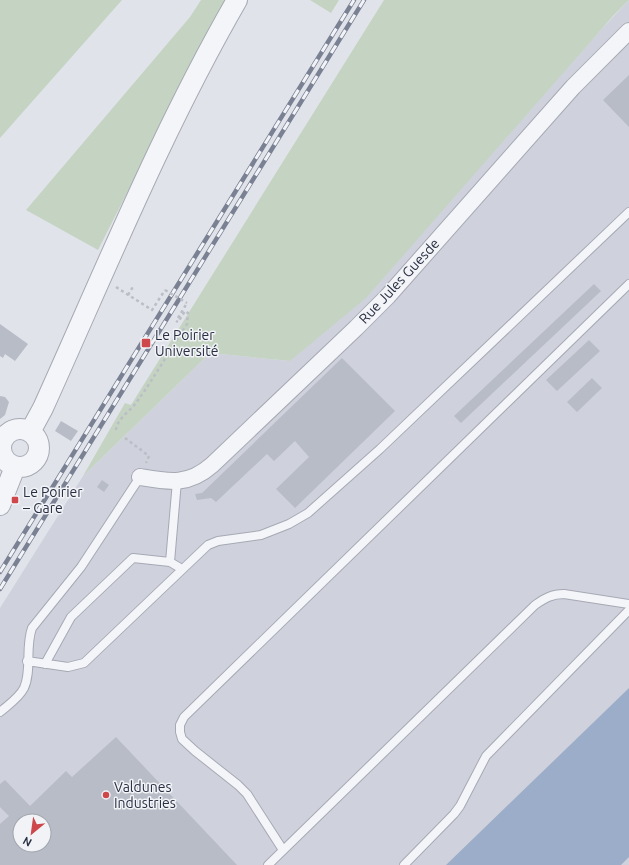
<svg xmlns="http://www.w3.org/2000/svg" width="629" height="865" viewBox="0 0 629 865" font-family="Ubuntu,sans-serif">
  <rect width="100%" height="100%" fill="#e1e3ea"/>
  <path fill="#cfd2dc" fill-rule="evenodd" d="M629,0V865H0V608L83,476L210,353L290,361ZM20,821H44V845H20Z"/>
  <path fill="#c5d4c2" d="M0,0H122L0,138Z
    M201,0H225L98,250L26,210L190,17Z
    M310,0H339L331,13Z
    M384,0H629L613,16L366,298L290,361L210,353L83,476L125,403L131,405Z"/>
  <path fill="#9cadc9" d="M629,688V857L621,865H446Z"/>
  <path fill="#b8bcc6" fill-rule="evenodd" d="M629,75V127L603,100Z
    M594,284L601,291L461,423L454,416Z
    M0,324L28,344L15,361L5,354L3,358L0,356Z
    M589,340L600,351L557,391L546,380Z
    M342,358L395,411L295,508L276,489L309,457L295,441L274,461L267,454L216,502L211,498L197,500L195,494L202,493Z
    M592,378L602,388L577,412L567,402Z
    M0,396L5,397L9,402L5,415L0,419Z
    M61,421L78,431L71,441L55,431Z
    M102,480L109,485L104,492L97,487Z
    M116,737L237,865H0V824L9,816L0,807V784L5,780L30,806L66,771L72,777ZM20,821H44V845H20Z"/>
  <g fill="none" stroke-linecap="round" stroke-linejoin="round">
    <g stroke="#a6a9b4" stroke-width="10">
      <path id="service" d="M170,562L177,481
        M27,661L68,667L84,663L208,545L218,541L261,535L289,524L308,513L380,449L629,212
        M45,664L71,617L133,558L170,562L182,569
        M0,712C8,705 19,698 24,688C32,671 25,647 32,628L81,567L140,477
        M283,850L247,794L238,785L195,751L182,739L180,732V725L184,717L629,284
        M268,865L535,605C545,598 552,594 564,594L629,604
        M404,865L454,814L460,806L486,756L629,610"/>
    </g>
    <g stroke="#a6a9b4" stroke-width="18">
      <path id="minor" d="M0,440L3,441
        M140,477C169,482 188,486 212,465L356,328L388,296L573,87L629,31"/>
    </g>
    <g stroke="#a6a9b4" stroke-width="22">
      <path id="tertiary" d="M1 448a19 19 0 1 1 38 0a19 19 0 1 1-38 0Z
        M30,432L43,408C105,271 162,130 237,0
        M0,505L15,467"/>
    </g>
    <path stroke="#bbbec5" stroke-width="2.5" stroke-dasharray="3 3" stroke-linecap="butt" d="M116,287L152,310L165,290
      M128,295L134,285
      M178,318L187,303
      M116,430C117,419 130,411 136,403C154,378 170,350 187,324L188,313L185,311L178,322L176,321
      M125,438L149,456L146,463"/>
    <use href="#service" stroke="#f4f5f8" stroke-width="8"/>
    <use href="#minor" stroke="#f4f5f8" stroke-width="16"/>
    <use href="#tertiary" stroke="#f4f5f8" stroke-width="20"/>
    <g stroke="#7a8193" stroke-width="4.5">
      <path id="rail" d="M0,572L354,0
        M0,589L364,0"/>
    </g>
    <use href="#rail" stroke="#f1f3f7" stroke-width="3" stroke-dasharray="9" stroke-linecap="butt"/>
    <path stroke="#bbbec5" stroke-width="2.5" stroke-dasharray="3 3" stroke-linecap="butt" d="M165,290L187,303"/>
  </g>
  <g fill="#ce474b" stroke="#f1f3f7" stroke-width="1.5">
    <rect x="141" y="338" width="10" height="10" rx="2"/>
    <rect x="11" y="496" width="8" height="8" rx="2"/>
    <circle cx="106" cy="795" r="4"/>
  </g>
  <g text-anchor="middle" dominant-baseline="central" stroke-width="3" stroke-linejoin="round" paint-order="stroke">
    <g font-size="14" fill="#292f41" stroke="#f1f3f7">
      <text transform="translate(399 281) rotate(-47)">Rue Jules Guesde</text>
    </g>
    <g font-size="14" fill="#292f41" stroke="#f1f3f7" text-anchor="start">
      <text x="155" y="335">Le Poirier<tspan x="155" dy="16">Université</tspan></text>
      <text x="23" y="492">Le Poirier<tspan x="23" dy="16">– Gare</tspan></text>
      <text x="114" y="787">Valdunes<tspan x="114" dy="16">Industries</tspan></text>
    </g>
  </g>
  <g transform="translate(32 833) rotate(209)"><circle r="19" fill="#f1f3f7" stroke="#a1a5ae"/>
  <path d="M0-3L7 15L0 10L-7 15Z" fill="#ce474b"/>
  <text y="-6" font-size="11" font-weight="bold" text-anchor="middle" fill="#292f41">N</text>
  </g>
</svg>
